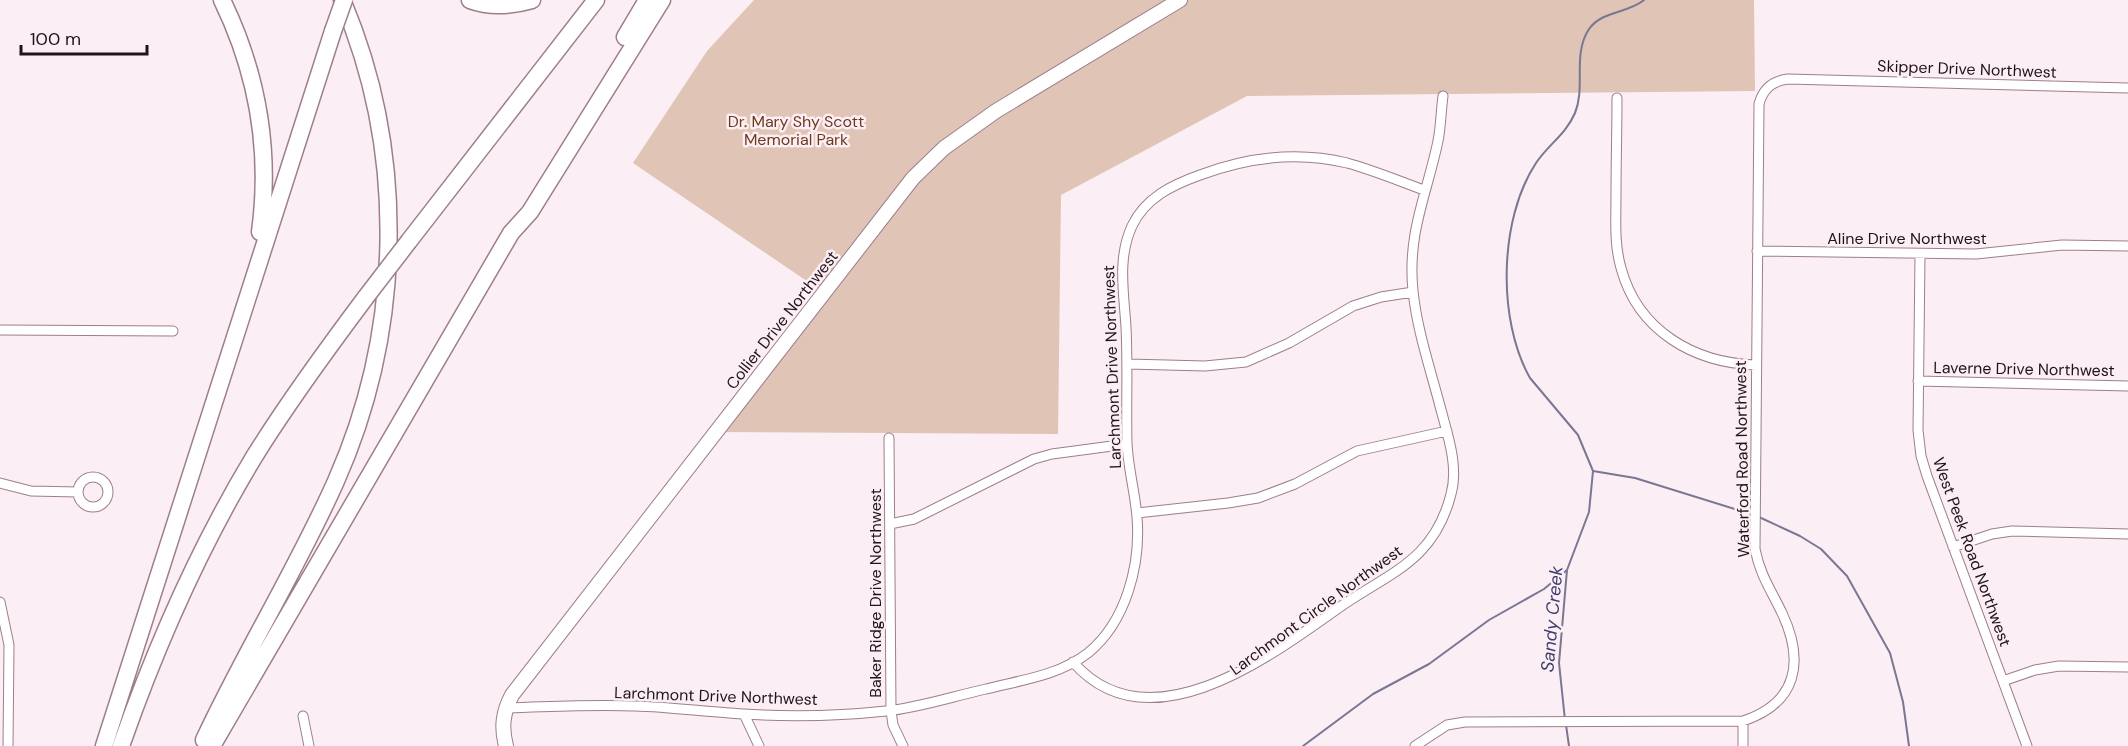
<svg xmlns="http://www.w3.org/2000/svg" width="2128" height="746" viewBox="0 0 2128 746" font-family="'DM Sans',sans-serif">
  <rect width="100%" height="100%" fill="#fceef5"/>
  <path fill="#e0c4b5" d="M754,0H1754L1755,91L1247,96L1061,195L1058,434L713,432L820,290L633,163L707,51Z"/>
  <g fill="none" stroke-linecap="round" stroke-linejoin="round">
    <path stroke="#797792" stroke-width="2" d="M1593,471L1635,478L1754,515
      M1759,517L1800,536L1821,549L1847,576L1890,653L1903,702L1909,746
      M1565,720L1559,663L1567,570L1589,512L1593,471L1578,435L1530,378C1497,320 1499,219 1536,163C1548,145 1566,134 1575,113C1586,86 1572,55 1589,29C1603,10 1627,14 1644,0
      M1566,725L1569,746
      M1303,746L1373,694L1429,664L1489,620L1544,589L1567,570"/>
    <g stroke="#9d7e8d" stroke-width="11">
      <path id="street" d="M1617,98C1617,130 1616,162 1616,195C1616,219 1614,244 1621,268C1638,331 1694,363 1756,365
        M1757,251L1976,254L2062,245L2128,246
        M1920,255L1918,430L1921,456L1927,476L2027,746
        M0,330L173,331
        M1128,364L1205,366L1246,362L1289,343L1353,306L1381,297L1413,292
        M1918,381L2128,386
        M889,438L891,711L893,725L903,746
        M78 492a15 15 0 1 1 30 0a15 15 0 1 1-30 0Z
        M0,483L31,491L78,492
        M1137,513L1228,503L1258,498L1295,484L1357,451L1447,431
        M890,524L914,519L1034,459L1052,454L1127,444
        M1953,547L1992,534L2012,531L2128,534
        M0,602L9,645L8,746
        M1073,662C1146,746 1263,662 1337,609C1388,573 1434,562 1451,494C1459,466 1447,433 1440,406C1430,368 1417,330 1413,291C1407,233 1427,194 1438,141C1441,126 1441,110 1443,96
        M2003,681L2035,670L2059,666L2128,667
        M505,708C548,707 592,704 635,706C671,707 707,712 743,714C791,717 839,716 886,711C918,708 954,696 986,689C1021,680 1058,676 1088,653C1126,622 1141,565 1137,517C1135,492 1128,468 1127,443C1126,404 1128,366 1126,327C1124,294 1117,258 1132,226C1145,198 1172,185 1200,175C1248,157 1297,151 1347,163C1373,170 1399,181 1424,190
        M744,714L759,746
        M303,716L309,746
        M1743,721V746
        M1415,746L1447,725L1465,722L1743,721C1797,703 1805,662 1782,613C1771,590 1760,575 1755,549L1759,104C1763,89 1772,81 1788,79L2128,88"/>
    </g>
    <g stroke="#9d7e8d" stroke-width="16">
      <path id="secondary" d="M506,746C501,727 503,712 512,695L913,178L944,148L996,111L1180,0"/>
    </g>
    <g stroke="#9d7e8d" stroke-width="19">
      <path id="highway" d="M222,0C258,74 271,151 260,232
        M470,0C491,8 511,6 532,0
        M625,37L647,0
        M409,241L596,0
        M204,740C245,652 297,569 336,481C403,330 407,152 342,0
        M104,746L333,31
        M121,746C156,646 199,548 254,457C288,402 327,349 366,297
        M212,746L511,233L530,212L662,0"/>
    </g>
    <use href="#street" stroke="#fff" stroke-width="9"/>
    <use href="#secondary" stroke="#fff" stroke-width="14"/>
    <use href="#highway" stroke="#fff" stroke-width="16"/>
    <g stroke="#9d7e8d" stroke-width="19" stroke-linecap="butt">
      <path id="highway-bridge" d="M333,31L344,0
        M366,297L409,241"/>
    </g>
    <use href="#highway-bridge" stroke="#fff" stroke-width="16"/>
  </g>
  <g text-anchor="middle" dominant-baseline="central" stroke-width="5" stroke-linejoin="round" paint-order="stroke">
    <g font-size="16" fill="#20141a" stroke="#fceef5">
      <text transform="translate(1967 69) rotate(2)">Skipper Drive Northwest</text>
      <text x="1907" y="238">Aline Drive Northwest</text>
      <text transform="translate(782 320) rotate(-52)">Collier Drive Northwest</text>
      <text transform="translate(1112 367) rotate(-92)">Larchmont Drive Northwest</text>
      <text transform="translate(2024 369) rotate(1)">Laverne Drive Northwest</text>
      <text transform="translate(1742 459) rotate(-91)">Waterford Road Northwest</text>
      <text transform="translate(1972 552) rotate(70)">West Peek Road Northwest</text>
      <text transform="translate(875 593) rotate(-90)">Baker Ridge Drive Northwest</text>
      <text transform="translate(1316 610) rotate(-36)">Larchmont Circle Northwest</text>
      <text transform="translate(716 696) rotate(2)">Larchmont Drive Northwest</text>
    </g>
    <g font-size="16" fill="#6c3a1b" stroke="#fceef5">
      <text x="796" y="121">Dr. Mary Shy Scott<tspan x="796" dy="18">Memorial Park</tspan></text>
    </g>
    <g font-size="18" font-style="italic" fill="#3e3d6e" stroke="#fceef5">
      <text transform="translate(1552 619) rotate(-85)">Sandy Creek</text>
    </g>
  </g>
  <path d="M21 45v9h126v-9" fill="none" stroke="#20141a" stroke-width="3"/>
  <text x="30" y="45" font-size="18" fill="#20141a" stroke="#fceef5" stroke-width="4.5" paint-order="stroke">100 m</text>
</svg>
